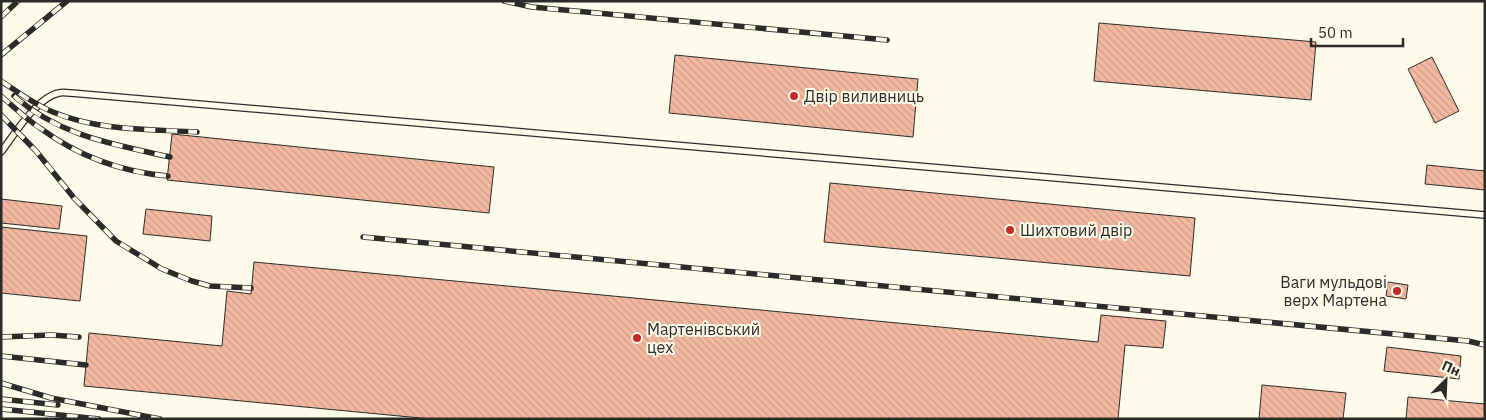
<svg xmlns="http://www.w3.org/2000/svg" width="1486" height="420" viewBox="0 0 1486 420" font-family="'IBM Plex Sans',sans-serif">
  <defs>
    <pattern id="building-back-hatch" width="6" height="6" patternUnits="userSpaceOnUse" patternTransform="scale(1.25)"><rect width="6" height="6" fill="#f2b8a0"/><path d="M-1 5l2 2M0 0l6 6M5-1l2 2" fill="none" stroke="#d09e8a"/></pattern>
  </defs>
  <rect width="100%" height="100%" fill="#fdfbea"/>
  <path fill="url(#building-back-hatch)" stroke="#2b2b2b" d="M1099,23L1316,42L1311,100L1094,81Z
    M675,55L918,79L913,137L669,113Z
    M1432,57L1459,111L1435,123L1408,69Z
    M172,134L494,167L489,213L167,180Z
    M1427,165L1485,171V190L1425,184Z
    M830,183L1195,218L1190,276L824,242Z
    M1,199L62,206L59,229L1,223Z
    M146,209L212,216L210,241L143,234Z
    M1,227L87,236L80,301L1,293Z
    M254,262L1098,342L1101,315L1166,321L1163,348L1125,345L1118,419H431L84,386L89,333L222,346L227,291L251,294Z
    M1388,282L1408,285L1406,299L1386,296Z
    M1387,347L1461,356L1459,379L1384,371Z
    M1262,385L1346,393L1343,419H1259Z
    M1408,397L1485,404V419H1406Z"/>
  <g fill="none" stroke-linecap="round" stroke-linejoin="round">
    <g stroke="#2b2b2b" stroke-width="8">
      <path id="lane" d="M1,152C14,135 37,97 59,93C63,92 67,93 71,93L1485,215"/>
    </g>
    <use href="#lane" stroke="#fdfbea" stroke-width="5.5"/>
    <g stroke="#2b2b2b" stroke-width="5.5">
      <path id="rail" d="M504,1L532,7L887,40
        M1,17L18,1
        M1,55L67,1
        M1,81C18,92 35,105 53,112C98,131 149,129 197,132
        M1,96C14,107 26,119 40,128C78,156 121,172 168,176
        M14,96C60,136 112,144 170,157
        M1,115L36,151L74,198L116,241L162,269L192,281L210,286L251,288
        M363,237L1468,341L1485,345
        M1,337L51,335L79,337
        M1,356L86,365
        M1,383L51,398L160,419
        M1,399L58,405
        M1,409L99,419"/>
    </g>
    <use href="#rail" stroke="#fdfbea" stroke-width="4" stroke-dasharray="11" stroke-linecap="butt"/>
  </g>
  <g fill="#c62828" stroke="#fdfbea" stroke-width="2">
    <circle cx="794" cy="96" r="5"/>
    <circle cx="1010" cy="230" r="5"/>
    <circle cx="1397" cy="291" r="5"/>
    <circle cx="637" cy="338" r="5"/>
  </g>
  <g text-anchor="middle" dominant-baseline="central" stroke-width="4" stroke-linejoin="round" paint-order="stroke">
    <g font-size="16" fill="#2b2b2b" stroke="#fdfbea" text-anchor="start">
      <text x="804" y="96">Двір виливниць</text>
      <text x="1020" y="230">Шихтовий двір</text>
      <text x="1387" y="282" text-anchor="end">Ваги мульдові<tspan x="1387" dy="18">верх Мартена</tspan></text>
      <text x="647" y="329">Мартенівський<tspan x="647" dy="18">цех</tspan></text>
    </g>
  </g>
  <rect width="1486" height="420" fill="none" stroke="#2b2b2b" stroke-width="5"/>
  <g transform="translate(1446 380) rotate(24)" stroke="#fdfbea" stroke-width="4" paint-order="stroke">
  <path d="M0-4L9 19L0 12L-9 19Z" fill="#2b2b2b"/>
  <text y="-8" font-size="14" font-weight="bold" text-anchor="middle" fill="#2b2b2b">Пн</text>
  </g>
  <path d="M1311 38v8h92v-8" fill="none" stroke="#2b2b2b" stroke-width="2.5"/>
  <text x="1318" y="38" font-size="15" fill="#2b2b2b" stroke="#fdfbea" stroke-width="4" paint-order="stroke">50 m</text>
</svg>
